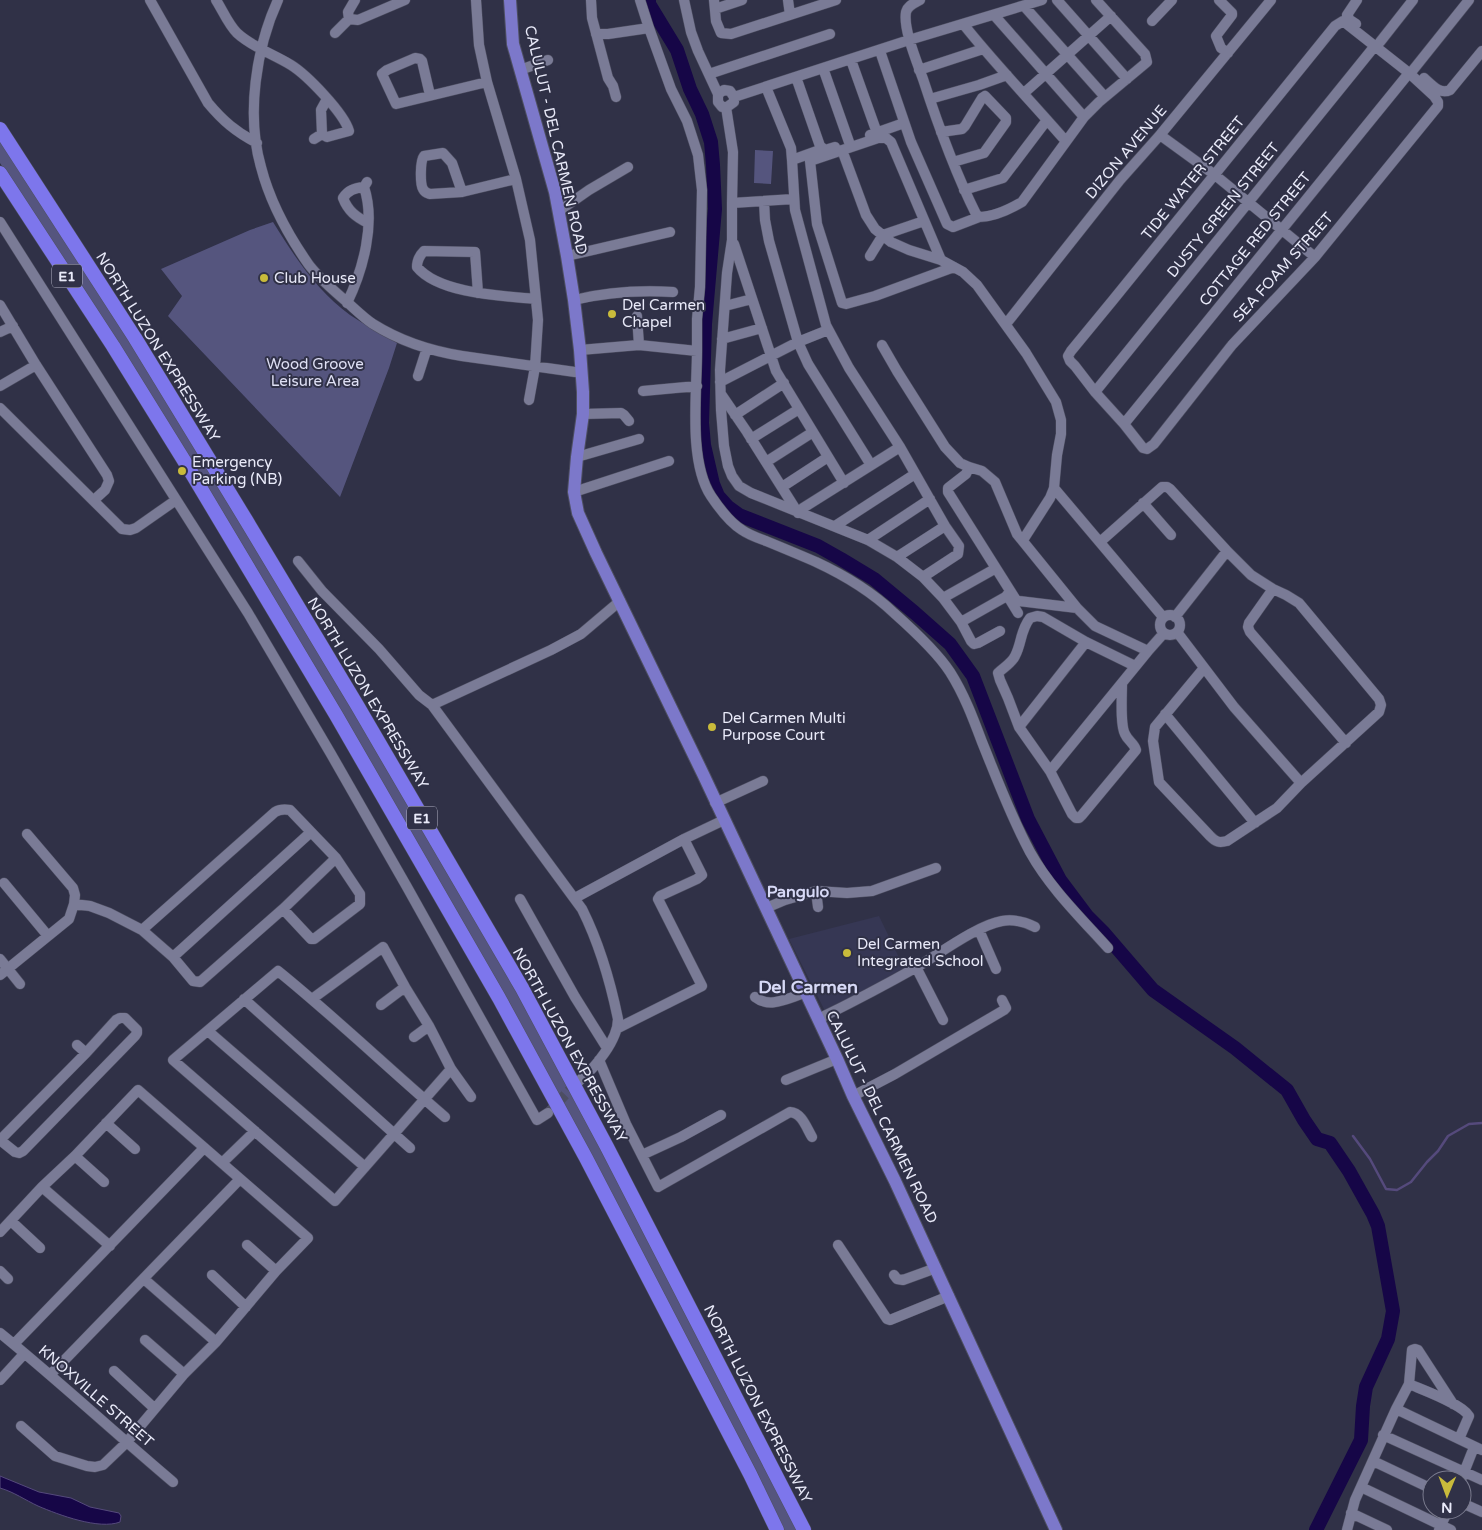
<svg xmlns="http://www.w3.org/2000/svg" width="1482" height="1530" viewBox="0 0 1482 1530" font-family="'Varela Round',sans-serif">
  <rect width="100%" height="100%" fill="#303147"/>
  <path fill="#363754" d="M879,916L904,968L826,1013L789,939Z"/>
  <path fill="#55557e" d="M0,137L58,225L290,597L537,1027L605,1153L798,1530H783L593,1164L44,232L0,163Z
    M755,150L773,151L771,184L754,183Z
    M273,222C294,256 317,291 350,315C365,325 381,333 397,343L389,368L340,497L168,316L182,296L161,269L250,230Z"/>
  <path fill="#160647" stroke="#554a7c" d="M0,1476L39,1492L71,1498L90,1507L119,1513L121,1516L120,1522C99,1530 59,1515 38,1506C25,1500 14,1492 0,1488Z"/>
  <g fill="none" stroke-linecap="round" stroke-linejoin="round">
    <path stroke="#554a7c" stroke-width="2.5" d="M1353,1136L1370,1159L1386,1189L1397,1190L1411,1182L1427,1162L1438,1151L1448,1136L1469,1124L1482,1123"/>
    <path stroke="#160647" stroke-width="14" d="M649,0V4L677,50L690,89L702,114L711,142L713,165L715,209L705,324L702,423L704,445L713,484L718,496L728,507L739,515L818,546L841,559L874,579L915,613L950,644L973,676L1028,819L1060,880L1087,916L1104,933L1153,990L1235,1048L1287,1090L1304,1120L1317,1139L1330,1143L1349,1171L1373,1214L1378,1226L1393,1311L1388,1339L1366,1387L1363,1406L1361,1440L1316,1530"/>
    <path stroke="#4c4d62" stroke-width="10" stroke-dasharray="10 5" stroke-linecap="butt" d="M548,1113L578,1081"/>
    <g stroke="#4e4f62" stroke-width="11">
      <path id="minor" d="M150,0L208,103C223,121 236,132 257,143
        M216,0C223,11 228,24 237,33C252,47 273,54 291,65C307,75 344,113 349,131L327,137L322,134L314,139
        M278,0C256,48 246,115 261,167C270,202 288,235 309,265C320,279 334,291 347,302C356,310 364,318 373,324C400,341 431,351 462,356L582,373
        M476,0L479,45L487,82L516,179L530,240L538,320L535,367L529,400
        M591,0L592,18L608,78L613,86L616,97
        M640,0L649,28L671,89L687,121L698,155L702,190L700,287L697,319V351
        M684,0L691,32L698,51L718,94V102L722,107H727L734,102V97L730,91L724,90L718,94
        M714,0L716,21L721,33L731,34L836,0
        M788,0L790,15
        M920,0C915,3 908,5 906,12C903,29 917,62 923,79C938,125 954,170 976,214L979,217C994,217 1010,209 1022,202L1084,117L1099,102L1147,62L1145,54L1096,0
        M1057,0L1127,79
        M1219,0L1232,13V15L1216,36L1221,48L1228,53
        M1024,6L1105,97
        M715,9L742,0
        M994,15L1084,117
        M349,19L358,20L405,0
        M349,19L348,12L355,0
        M1152,21L1172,0
        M1343,21L1409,73L1434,96L1438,102V106L1315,257L1232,345L1154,444L1147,449L1143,448L1124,424L1095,392L1075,366L1070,361L1068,356L1071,351L1113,300L1335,26Z
        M1356,24L1350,20L1347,15L1357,0
        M964,25C995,64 1030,100 1063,138L1066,139
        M335,33L349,19
        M596,34H608L649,28
        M1380,42L1413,0
        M880,51L911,142L947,224L953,227L979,217
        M851,60L877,133
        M823,68L849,142
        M520,70L548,60
        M919,70L983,49
        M1413,70L1469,0
        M709,74L830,34
        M796,77L820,146L825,150L835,147
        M1424,78C1432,85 1440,95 1450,90L1482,51
        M766,87L791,148L792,160L795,210L826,325L849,368L900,447L945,526L959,546L958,554L923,577
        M1024,93L1111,16
        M430,95L422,61L420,59L415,58L387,70L382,74L396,104L487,82
        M734,97L909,40L1042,0
        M930,99L979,85L1007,75
        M726,107L733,152L732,203L794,199
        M941,132L962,129L965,126L982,98L985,96L1006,118V122L984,153L953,162
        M322,134L321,110L327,99
        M870,135L904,123
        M1160,135L1215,175L1315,257
        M842,150L866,215L875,229L891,242L909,250L941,260L963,272L977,285L1026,353L1056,402L1061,420V434L1057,455L1054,488L1050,498L1023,540
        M792,160L817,151
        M964,190L1003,178L1047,120
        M462,192L452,163L443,153L424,156C420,161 420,184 423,189C425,193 427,193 430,194L462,192L516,179
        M343,198C348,211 356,217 368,223
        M343,198C348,190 355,188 364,187
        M764,201L765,220L769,241L798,342L808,364L871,465
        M732,203V240L727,273L720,370L721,410L724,446L728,466L732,476L739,486L751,493L868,540L897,557L923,577L943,598L961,622L971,641L974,644L978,643L1000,631
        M559,211L589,190L628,167
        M0,222L248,613L331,754L407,887L537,1120L548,1113
        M734,244L776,371L844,483
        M567,256L670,232
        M870,256L883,235L924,221
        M941,260L891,142L886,138H878L810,161L817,224L842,303L846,304L875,296L954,267
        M478,293L475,252L424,251C419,256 417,260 417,267C439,294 504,296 536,299
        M574,300C607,292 640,290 673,292
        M347,303C363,270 376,223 364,187L367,182
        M0,305L36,365L107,475L109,481L105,490L94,500
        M725,306L752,299
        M637,316L639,345
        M1006,324L1120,180L1160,135L1271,0
        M0,332L13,326
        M722,339L762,328
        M882,345L897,371L945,447L960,463L969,467L982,471L995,482L1017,534L1077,608L1095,626L1148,651
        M580,350L639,345L697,351C697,392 688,461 711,496C719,508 729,522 742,530C749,535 758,538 766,541C783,548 800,555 816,562C844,575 871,591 894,613C912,629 937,652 950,672C964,694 973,718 982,742C997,779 1011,817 1030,852C1050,888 1081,918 1108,948
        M418,376L427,348
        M720,382L798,342L828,330
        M0,386L36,365
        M643,391L697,386
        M1095,392L1374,47
        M721,394L747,432L798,513L803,508L900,447
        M0,408L122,529L130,530L136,528L176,500
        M583,414L621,413L624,415L629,421
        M735,415L784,383
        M1124,424L1409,73
        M751,439L799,409
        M577,457L639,439
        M766,462L813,432
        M969,467L966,474L948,488V492L1016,600L1019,601L1077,608
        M782,487L828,457
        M1054,488L1163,617
        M574,492L669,461
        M1143,503L1171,535
        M835,526L915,474
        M868,540L930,499
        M1100,542L1162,487H1167L1170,489L1227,551L1251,575L1273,589L1286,595L1299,603L1379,699L1381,705L1379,712L1301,783L1277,808L1227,841C1219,843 1216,842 1210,836L1159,782L1153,741L1155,727L1204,668
        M897,557L945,526
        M298,561L322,591L379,649L419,695L432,705L582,909C600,945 610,980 618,1019C618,1040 595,1068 579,1081
        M1273,589L1249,623L1248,627L1250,632L1346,743
        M1007,595L1018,613
        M943,598L991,571
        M1160 625a10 10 0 1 1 20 0a10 10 0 1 1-20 0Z
        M1175,617L1227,551
        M961,622L1007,596
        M1177,632L1234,707L1301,783
        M1122,683C1122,695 1120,725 1125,734C1128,741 1134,743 1136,750L1082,815L1079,818H1076L1072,814L1050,771L1019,727L1008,698L1000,680L998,673C1003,668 1012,663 1015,656C1022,643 1020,631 1030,618L1037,616L1043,617L1086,642L1135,666
        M432,705L551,650L581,634L620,601
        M1165,714L1255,823
        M1019,727L1086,642
        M1050,771L1148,651L1164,633
        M715,803L763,781
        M4,883L48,936
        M816,891L818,907
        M575,898L684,839L724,820
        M520,899L575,997L607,1048
        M74,904L90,906L109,913L142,930L173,957L193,981L200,982L283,909L336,858
        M766,908L785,900L816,891L847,893L872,891L936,868
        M142,930L275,812C280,809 284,809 290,810L336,858L360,894V904L314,939H311L283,909
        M979,930L996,969
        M173,957L311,832
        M0,959L20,984
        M916,967L943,1020
        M0,975L69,919L74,904L75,895L73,888L27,834
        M755,997C770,1009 788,998 805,993
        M244,999L410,1148
        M312,999L383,947L405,987L429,1026L451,1069L471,1097
        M381,1005L405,987
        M120,1018H125L137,1030V1033L135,1036L23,1151L19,1153L15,1152L0,1140L86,1053L116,1020Z
        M818,1019C851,1003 885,985 917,967C939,954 978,925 1002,921C1013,919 1025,922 1035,927
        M618,1028L702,986L658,899L660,896L697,879L702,875L684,839
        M208,1031L365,1167
        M414,1037L429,1026
        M77,1045L86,1053
        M599,1060L626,1124L658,1187L790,1112C802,1113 806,1127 812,1137
        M786,1080L837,1059
        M853,1096L895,1074L1004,1010L1006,1008L1002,1000
        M445,1117C389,1069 336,1018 278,971L173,1060L335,1201L451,1069
        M106,1123L135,1149
        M642,1155L681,1137L721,1115
        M75,1156L104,1182
        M222,1163L255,1131
        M42,1187L110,1246
        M11,1221L40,1248
        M0,1232L42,1187L75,1156L138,1090L308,1238L276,1271L216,1342L184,1374L126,1443L103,1465L95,1467L87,1466L55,1456L21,1426
        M247,1245L276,1271
        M838,1245L887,1319L890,1320L949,1296
        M0,1271L8,1279
        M212,1275L246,1307
        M894,1275L897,1279L903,1280L936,1268
        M144,1279L216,1342
        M0,1333C59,1381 115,1433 173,1482
        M145,1340L184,1374
        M14,1344L204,1148
        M114,1371L154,1408
        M50,1375L240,1179
        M0,1380L24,1354
        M1409,1384C1423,1390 1462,1404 1469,1416L1459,1439
        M1396,1409L1409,1384L1412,1350L1415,1349L1418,1350L1453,1404
        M1383,1435L1482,1480
        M1373,1461L1432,1489
        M1461,1480L1474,1447
        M1361,1487L1451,1530
        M1462,1503L1482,1512
        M1351,1513L1387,1530
        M1347,1530L1355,1500L1396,1409L1482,1450
        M1439,1530L1448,1510"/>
    </g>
    <g stroke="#4e4f62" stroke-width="14">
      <path id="major" d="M510,0L513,44L555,192L567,256L574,300L580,350L583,392V414L577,457L574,492L578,513L596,553L703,774L837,1059L853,1096L895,1181L1056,1530"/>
    </g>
    <g stroke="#4e4f62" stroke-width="15">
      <path id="highway" d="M0,129L135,338L246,520L357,705L522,988L607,1147L804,1530
        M0,173L113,346L188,467L336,715L499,998L586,1158L750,1474L777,1530"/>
    </g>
    <use href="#minor" stroke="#7a7b96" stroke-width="10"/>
    <use href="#major" stroke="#7c78ca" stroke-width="12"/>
    <use href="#highway" stroke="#7d76ec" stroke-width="14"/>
  </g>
  <g fill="#c9bb3b" stroke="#303147" stroke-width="2">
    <circle cx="264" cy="278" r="5"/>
    <circle cx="612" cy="314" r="5"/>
    <circle cx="182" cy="471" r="5"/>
    <circle cx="712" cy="727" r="5"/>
    <circle cx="847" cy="953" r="5"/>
  </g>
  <g text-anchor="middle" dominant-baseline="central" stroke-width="4" stroke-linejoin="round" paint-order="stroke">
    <g fill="#303147" stroke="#b2b2c4" stroke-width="1">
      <rect x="52" y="264.5" width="30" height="23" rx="4"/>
      <rect x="407" y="806.5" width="30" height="23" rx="4"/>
    </g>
    <g font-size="14" font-weight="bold" fill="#e9eaf9">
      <text x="67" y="276">E1</text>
      <text x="422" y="818">E1</text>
    </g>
    <g font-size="15" fill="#e9eaf9" stroke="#303147">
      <text transform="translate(556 140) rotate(77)">CALULUT - DEL CARMEN ROAD</text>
      <text transform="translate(1126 152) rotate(-50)">DIZON AVENUE</text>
      <text transform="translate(1193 178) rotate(-51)">TIDE WATER STREET</text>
      <text transform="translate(1223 210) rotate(-51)">DUSTY GREEN STREET</text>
      <text transform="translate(1255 239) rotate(-51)">COTTAGE RED STREET</text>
      <text transform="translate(1283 267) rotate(-48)">SEA FOAM STREET</text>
      <text transform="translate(158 347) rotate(58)">NORTH LUZON EXPRESSWAY</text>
      <text transform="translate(368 693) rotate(59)">NORTH LUZON EXPRESSWAY</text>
      <text transform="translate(570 1045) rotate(61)">NORTH LUZON EXPRESSWAY</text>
      <text transform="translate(882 1117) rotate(64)">CALULUT - DEL CARMEN ROAD</text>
      <text transform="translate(96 1396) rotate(41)">KNOXVILLE STREET</text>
      <text transform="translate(758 1404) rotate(63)">NORTH LUZON EXPRESSWAY</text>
    </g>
    <g font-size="15" fill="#e9eaf9" stroke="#303147" text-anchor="start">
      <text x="274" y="278">Club House</text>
      <text x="622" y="305">Del Carmen<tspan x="622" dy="17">Chapel</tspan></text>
      <text x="192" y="462">Emergency<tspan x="192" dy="17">Parking (NB)</tspan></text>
      <text x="722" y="718">Del Carmen Multi<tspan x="722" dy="17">Purpose Court</tspan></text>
      <text x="857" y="944">Del Carmen<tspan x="857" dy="17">Integrated School</tspan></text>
    </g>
    <g font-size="15" fill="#dfe0f5" stroke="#303147">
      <text x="315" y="364">Wood Groove<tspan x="315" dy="17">Leisure Area</tspan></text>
    </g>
    <g font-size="16" font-weight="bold" fill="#d7d9f6" stroke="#303147">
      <text x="798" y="892">Pangulo</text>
    </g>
    <g font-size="18" font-weight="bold" fill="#d7d9f6" stroke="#303147">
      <text x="808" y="987">Del Carmen</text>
    </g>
  </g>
  <g transform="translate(1447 1495) rotate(181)"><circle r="24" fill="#303147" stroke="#7a7b8e"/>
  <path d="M0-4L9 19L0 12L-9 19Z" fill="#c9bb3b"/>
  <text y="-8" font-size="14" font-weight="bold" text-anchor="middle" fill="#e9eaf9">N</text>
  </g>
</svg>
